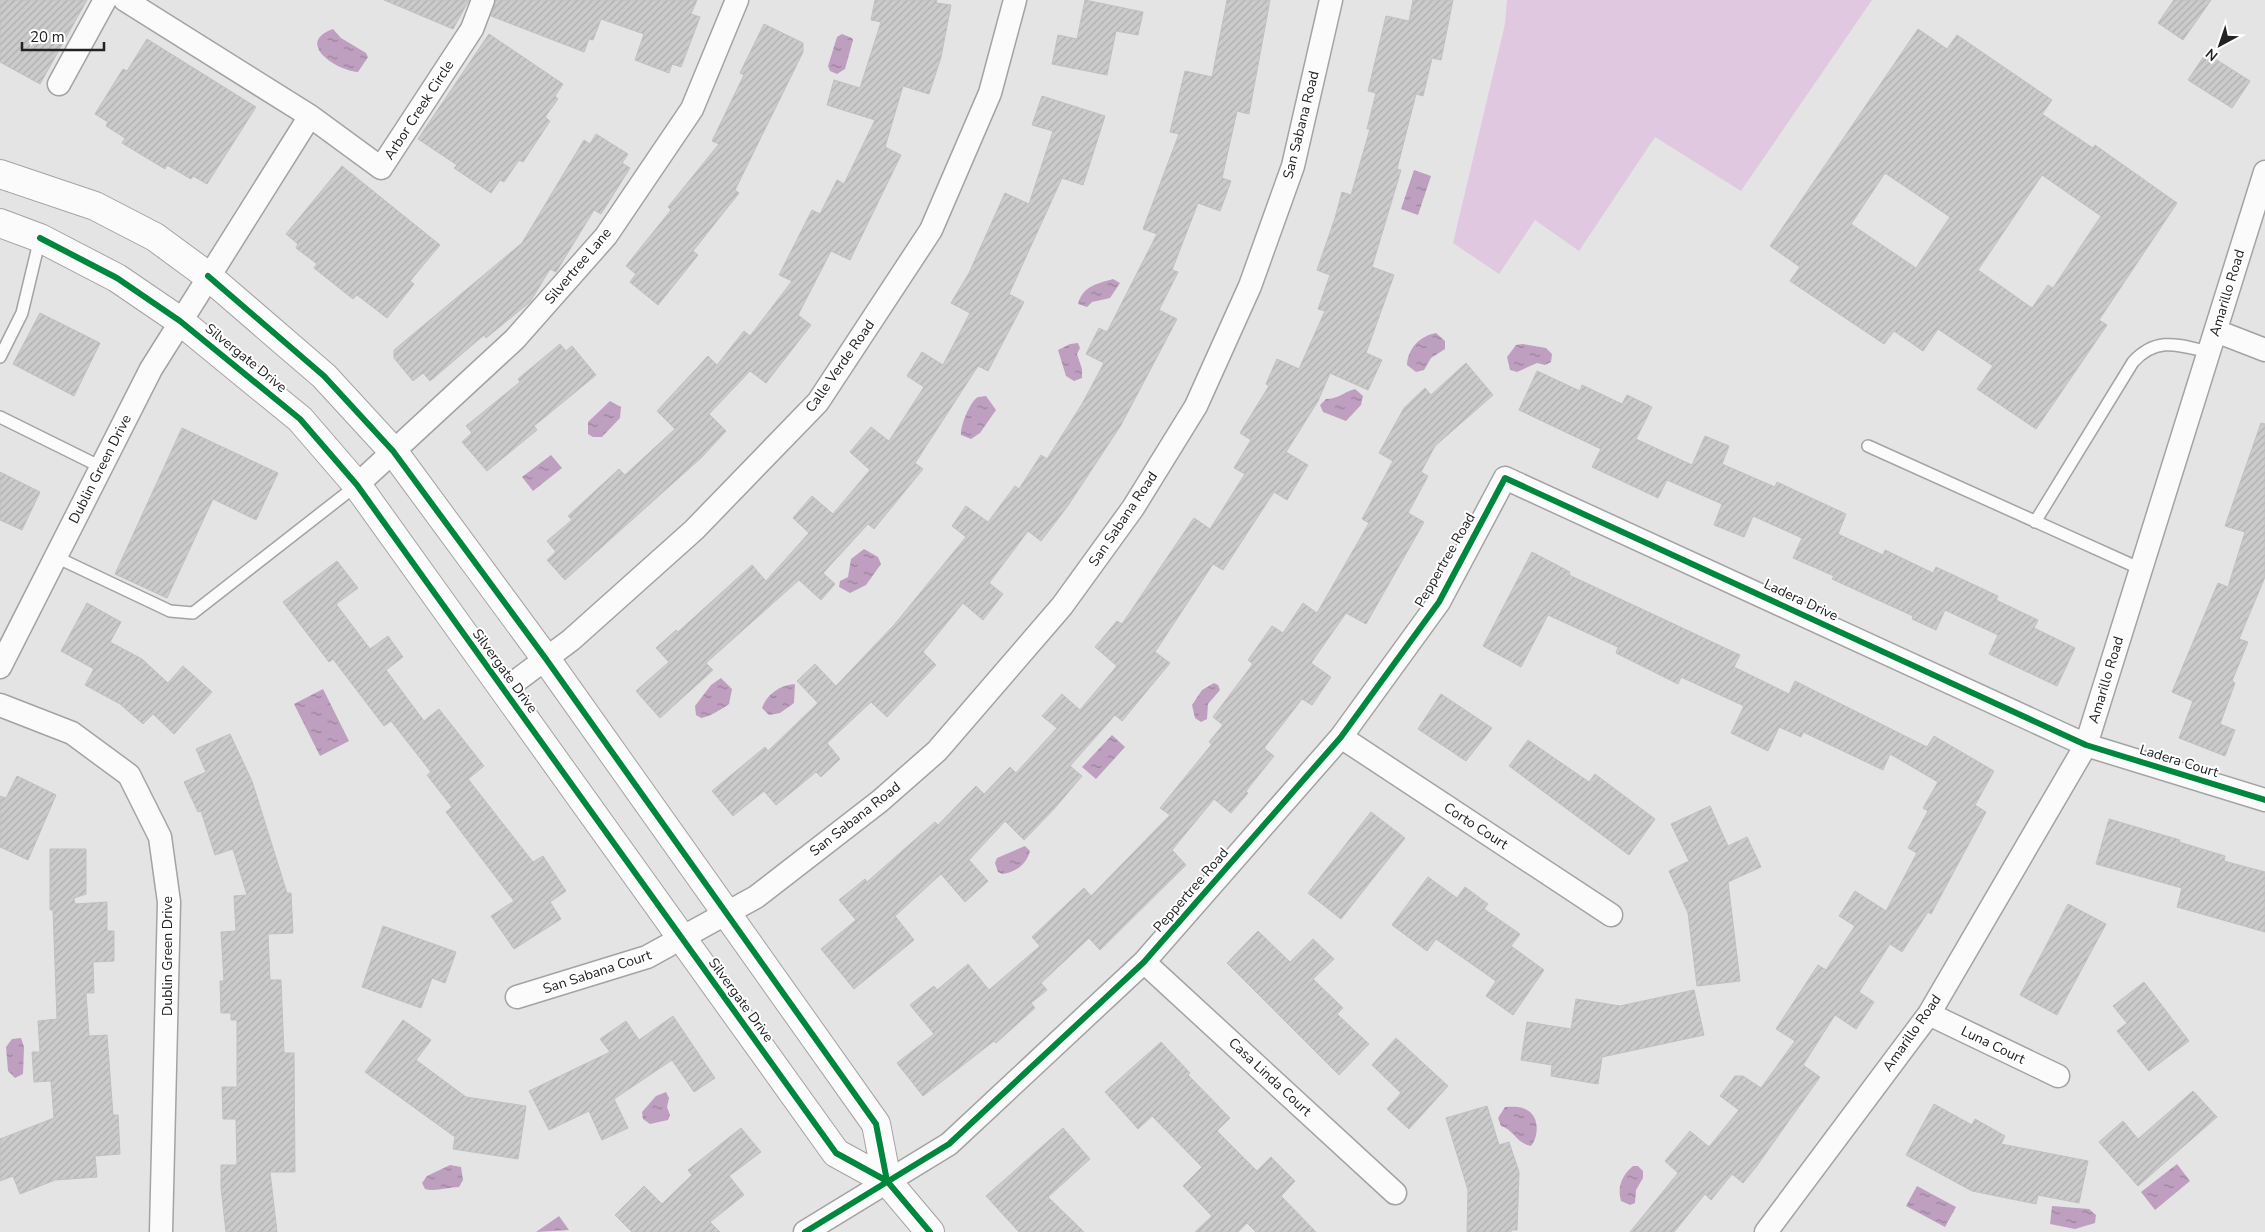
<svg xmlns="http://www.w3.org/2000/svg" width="2265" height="1232" viewBox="0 0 2265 1232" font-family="'Nunito Sans',sans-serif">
  <defs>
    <pattern id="water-ripples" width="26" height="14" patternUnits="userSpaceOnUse" patternTransform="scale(1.25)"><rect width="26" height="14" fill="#be9fbf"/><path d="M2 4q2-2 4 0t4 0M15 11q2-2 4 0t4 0" fill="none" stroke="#9a819b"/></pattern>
    <pattern id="building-hatch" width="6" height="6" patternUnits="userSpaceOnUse" patternTransform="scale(1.25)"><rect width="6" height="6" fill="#cccbcc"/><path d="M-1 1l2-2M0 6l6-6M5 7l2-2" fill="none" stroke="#afaeaf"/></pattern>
  </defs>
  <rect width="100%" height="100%" fill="#e5e4e5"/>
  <path fill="#e0c8e1" d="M1507,0H1872L1741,191L1655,137L1579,251L1535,220L1499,274L1453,243L1505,24Z"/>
  <path fill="url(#water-ripples)" d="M333,29L341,38L366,53L368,57L358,72C337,71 294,43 333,29Z
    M842,34L852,38L853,40L845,69L837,74L830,71L828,66L837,37Z
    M1414,170L1431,176L1418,215L1401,209Z
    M1113,279L1120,283L1110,298L1092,302L1087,307L1078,304C1083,286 1096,284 1113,279Z
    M1436,333L1445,341V349L1431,358L1424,370L1416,372L1407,365C1408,348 1420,336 1436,333Z
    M1078,343L1080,348L1077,354L1082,369V378L1074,381L1066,376L1058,350L1070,344Z
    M1523,344L1546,348L1552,354L1551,362L1545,365L1537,363L1517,372L1510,370L1507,357L1516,345Z
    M1355,389L1363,396L1361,405L1346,421L1323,412L1320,405L1326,399C1338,399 1344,392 1355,389Z
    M986,396L996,410L980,433L971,439L961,435C960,427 970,401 978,397C979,397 986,396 986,396Z
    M610,401L621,407L620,418L602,437H593L588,434V422Z
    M551,455L562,468L533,491L522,477Z
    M864,549L878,557L881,564L866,585L850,593L839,587L840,581L848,577L851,559Z
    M721,678L732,689L729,704C722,709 709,717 701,718L696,715L695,706L711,685Z
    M1214,683L1218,685L1220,690L1208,704L1207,719L1201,722L1195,718L1192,705L1202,690Z
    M795,684L794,703L780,713L769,715L762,708C767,694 780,685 795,684Z
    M323,689L349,741L320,756L294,704Z
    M1112,735L1125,747L1096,779L1082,767Z
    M1025,846L1030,851C1026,865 1016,872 1002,874L998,872L995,863L997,858Z
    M21,1038L24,1047L23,1074L15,1078L8,1071L6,1047L12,1039Z
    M666,1092L669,1098L667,1107L670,1115L668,1120L650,1124L643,1119L642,1112L656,1096Z
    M1505,1107C1511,1107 1519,1106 1525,1109C1540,1115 1539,1136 1531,1146C1516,1143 1514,1130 1501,1126L1498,1118Z
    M2177,1164L2190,1181L2155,1210L2141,1192Z
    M450,1165L461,1167L463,1180L459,1187C448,1187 435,1192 425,1189L422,1183L427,1176Z
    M1633,1166H1638L1643,1171V1178L1636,1190L1635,1203L1630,1205L1621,1201C1617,1187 1622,1175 1633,1166Z
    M1917,1186L1956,1207L1945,1227L1906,1206Z
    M2052,1206L2089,1209L2096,1215L2095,1223L2075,1229L2050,1224Z
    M559,1216L569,1230L536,1232Z"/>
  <path fill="url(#building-hatch)" stroke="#c1c0c1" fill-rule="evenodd" d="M0,0H87L40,84L0,62Z
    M384,0H469L453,29Z
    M496,0H697L691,14L700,17L681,67L672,64L669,73L635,60L644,34L601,19L593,40L589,39L584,52L491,16Z
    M875,0H937L936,3L951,5L941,57L929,94L903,86L885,147L901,155L850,260L831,251L798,315L811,325L766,383L750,371L709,414L726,431L701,458L565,580L547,560L556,552L547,541L572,520L568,516L619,469L625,475L675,429L657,411L708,356L717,365L744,331L750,336L792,281L779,275L812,210L820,214L837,180L844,184L875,120L827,105L834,80L860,88L881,22L871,20Z
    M1085,0L1143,12L1138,35L1116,31L1107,75L1052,64L1058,35L1077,39Z
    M1227,0H1270L1249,114L1237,111L1222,178L1231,181L1220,211L1198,203L1172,270L1178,272L1159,310L1177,319L1121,425L1067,507L1041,541L1028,531L989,583L1003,594L983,620L963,603L923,652L936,665L887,717L871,702L827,743L840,759L821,777L816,772L776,805L764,791L733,816L712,791L765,747L768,751L818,703L797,681L815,664L836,686L894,625L966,537L952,526L966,506L988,522L1015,486L1019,489L1041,455L1047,459L1082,404L1104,363L1086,354L1099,328L1107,332L1157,234L1143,229L1179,134L1170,132L1185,71L1212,77Z
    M1413,0H1453L1441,60L1432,58L1423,96L1416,94L1397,169L1401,170L1372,267L1394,275L1366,353L1382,360L1368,390L1330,373L1318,401L1286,452L1308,465L1287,500L1274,492L1223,570L1213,564L1155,652L1170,663L1122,721L1115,715L1070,766L1082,776L1054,809L1024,840L1005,821L969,860L988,881L965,902L941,874L895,916L914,940L854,989L821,949L856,920L839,900L865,879L867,882L935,822L938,825L976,786L984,794L1010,767L1016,773L1057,728L1042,716L1062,694L1080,710L1117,666L1095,647L1117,621L1122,624L1194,518L1210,529L1245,474L1234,468L1251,440L1240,433L1269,386L1266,384L1277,359L1299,369L1325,311L1318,309L1330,275L1317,270L1335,218L1342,192L1351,195L1370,129H1367L1376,93L1368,91L1386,16L1409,21Z
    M2174,0H2211L2183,40L2158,23Z
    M764,24L803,43V52L735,190L739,193L693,251L698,255L658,305L630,282L636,274L626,266L671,210L668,207L719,144L712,141L744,75L740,73Z
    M1918,29L1947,49L1957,35L2052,100L2042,114L2093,148L2095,145L2177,203L2099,320L2107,325L2036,429L1977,389L1993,366L1938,329L1923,351L1894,331L1884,344L1790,281L1800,267L1770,246ZM1885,173L1950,217L1916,268L1851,224ZM2042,175L2101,216L2053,288L2048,285L2032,308L1978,270Z
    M489,34L563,84L555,96L558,99L545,117L550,121L523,162L519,160L504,182L500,180L491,193L454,168L457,165L418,139Z
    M147,39L256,107L207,184L193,176L191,179L167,165L165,169L122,143L125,138L106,126L108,122L95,114L123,69L127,71Z
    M2206,53L2250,81L2232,108L2188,80Z
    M1042,96L1105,116L1083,185L1062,178L1009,294L1024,302L988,371L978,366L915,463L923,469L874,529L868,524L823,573L835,584L821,600L799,580L706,663L713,670L660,718L636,691L669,662L656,648L676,630L678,632L752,565L766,581L809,533L793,518L812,496L833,514L870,470L850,452L871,427L889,441L924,387L907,376L922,352L943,365L970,313L951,303L969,273L1005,193L1029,204L1053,131L1032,125Z
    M596,134L628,154L622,163L630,168L601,214L594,210L556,272L550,269L530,302L486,338L484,335L430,381L423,373L413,381L394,358V350L522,243L584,140L590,144Z
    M342,166L440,245L410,281L414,284L387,318L357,295L353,299L314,268L317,264L296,248L298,244L286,234Z
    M40,313L100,343L74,396L13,364Z
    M560,344L566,351L572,346L596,375L534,426L537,430L487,471L462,442L472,433L466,426L520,382L518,379Z
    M1466,363L1493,395L1435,446L1421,472L1428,476L1408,513L1424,522L1366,624L1346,613L1311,663L1331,677L1312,705L1302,699L1264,748L1274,756L1246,791L1248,793L1231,813L1214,799L1172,850L1186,865L1100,950L1089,938L1041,983L1047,990L1031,1003L1035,1008L996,1043L994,1041L923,1096L897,1063L934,1034L910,1005L934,986L937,990L968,964L989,990L1040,946L1032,937L1084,888L1091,896L1170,815L1160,808L1212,744L1209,742L1223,725L1213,717L1253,664L1248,660L1272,626L1283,633L1303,603L1317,613L1369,523L1362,519L1393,461L1379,453L1404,408L1425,388L1431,395Z
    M1537,371L1580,391L1582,385L1622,404L1627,395L1652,407L1636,439L1692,465L1705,436L1729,446L1722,464L1775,487L1777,482L1846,514L1838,534L1883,555L1885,550L1933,573L1936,567L1998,596L1996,600L2038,620L2034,628L2075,648L2057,686L1989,654L1998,635L1945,610L1936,630L1912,619L1913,616L1832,579L1834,576L1793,558L1802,538L1753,516L1744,537L1714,525L1722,504L1667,480L1658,498L1592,467L1601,449L1519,410Z
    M2261,423L2265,424V577L2239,639L2248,642L2232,681L2235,683L2220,724L2235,730L2225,756L2179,738L2193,701L2172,692L2218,583L2228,587L2245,532L2225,526Z
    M182,428L278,473L256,520L213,499L167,598L115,574Z
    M0,472L40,492L22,530L0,520Z
    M1532,552L1570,572L1569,575L1740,655L1734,667L1789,694L1795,681L1927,747L1934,736L1994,771L1975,805L1986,812L1931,914L1928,912L1902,952L1890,944L1859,992L1874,1002L1856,1029L1835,1015L1803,1065L1820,1077L1756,1167L1743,1183L1732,1174L1711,1200L1705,1194L1674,1232H1630L1678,1173L1665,1161L1690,1131L1709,1147L1739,1110L1720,1096L1735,1076H1743L1761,1088L1795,1041L1776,1029L1818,965L1826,970L1855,926L1839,916L1855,891L1886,911L1917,853L1908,848L1928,811L1923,808L1938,782L1890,754L1883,770L1803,732L1801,737L1779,727L1768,751L1731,733L1744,706L1681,677L1678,684L1616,653L1618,647L1548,615L1521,667L1483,646Z
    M337,561L358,588L336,604L370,649L388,636L403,657L386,670L424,721L439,709L484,766L468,779L533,862L543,856L566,891L550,902L561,919L514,949L491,916L514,901L446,812L452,807L427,775L431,772L391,721L384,726L333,659L329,662L283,602Z
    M87,603L121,622L110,642L142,659L168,683L183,666L212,692L174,734L153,714L143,724L120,704L85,685L94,669L61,651Z
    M1441,694L1492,728L1466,761L1418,729Z
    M230,734L252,781L287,893H291L293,933L268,934L270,980H281L284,1053H294L295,1172H270L277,1232H226L221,1188V1165H237L236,1119H223L222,1087H237V1020H231V1013H221L220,981H224L221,932L236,931L234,896L247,895L233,849L215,855L201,811L198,812L184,782L206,772L196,749Z
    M1528,740L1589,782L1595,774L1655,819L1629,855L1509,766Z
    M17,776L56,795L28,860L0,847V796L6,798Z
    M1710,806L1728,846L1747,837L1761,867L1728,882L1740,981L1697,986L1688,913L1669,871L1689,861L1671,824Z
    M1371,812L1405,838L1341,919L1308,893Z
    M2109,819L2180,840L2179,842L2225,856L2224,861L2265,872V932L2177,907L2182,888L2096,864Z
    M50,849H86V894L74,898L75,904L107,902V931H114V961L93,962L94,993H86L89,1036L107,1035L113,1115H118L120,1154L95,1156L97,1177L55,1180L20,1194L13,1176L0,1181V1139L54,1118L51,1081L34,1082L32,1052H40L38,1021L57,1019L53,910H50Z
    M1428,877L1457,898L1465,887L1488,904L1484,909L1520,934L1511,946L1544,970L1513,1015L1486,996L1496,981L1436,939L1427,951L1392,925Z
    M2068,904L2106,924L2057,1015L2020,995Z
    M383,926L456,952L445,983L432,978L421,1008L362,987Z
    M1258,931L1290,962L1313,939L1334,959L1313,979L1343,1008L1337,1014L1369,1044L1339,1075L1227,963Z
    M2144,982L2189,1041L2149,1071L2117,1031L2127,1023L2113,1006Z
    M1694,990L1704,1035L1602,1057L1598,1084L1551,1076L1552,1065L1521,1060L1527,1022L1571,1029L1576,999L1620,1006Z
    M673,1016L715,1078L694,1092L672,1060L614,1099L628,1128L602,1140L589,1111L549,1130L529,1091L610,1052L600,1039L626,1021L639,1040Z
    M403,1020L431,1040L416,1060L466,1097L526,1106L518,1159L453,1149L455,1137L365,1072Z
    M1396,1038L1448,1086L1409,1129L1387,1109L1401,1093L1372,1065Z
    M1161,1042L1190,1073L1188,1075L1230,1118L1217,1131L1257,1171L1271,1157L1295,1181L1281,1196L1316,1232H1256L1247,1223L1238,1232H1195L1212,1216L1183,1186L1202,1167L1152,1116L1138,1129L1105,1092Z
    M2193,1091L2217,1117L2138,1186L2099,1142L2123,1121L2138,1139Z
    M1934,1104L1972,1125L1975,1119L2005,1136L2001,1144L2088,1161L2079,1203L2038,1195L2036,1204L1972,1191L1906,1155Z
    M1487,1106L1499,1145L1509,1142L1519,1172L1517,1230H1511V1232H1467L1468,1190L1446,1118Z
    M741,1128L761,1152L729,1176L744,1195L710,1222L720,1232H632L615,1215L644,1186L662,1204L692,1175L688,1170Z
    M1063,1128L1090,1159L1048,1197L1084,1232H1019L986,1196Z"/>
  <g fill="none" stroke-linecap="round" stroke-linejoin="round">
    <g stroke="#a4a3a4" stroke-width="14">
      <path id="service" d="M0,357L22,313L40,238
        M0,417L101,467
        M1868,446L2141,569
        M2035,522L2133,362C2157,336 2178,345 2209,352
        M56,557L170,611L193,613L357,485"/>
    </g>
    <g stroke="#a4a3a4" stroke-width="25">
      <path id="minor" d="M125,0L310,116L381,168L472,29L483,0
        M59,84L105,0
        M2216,331L2265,350
        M357,485L515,339L606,236L692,109L737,0
        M0,667L151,369L310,116
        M504,690L571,640L694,530L818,402L931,230L990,93L1015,0
        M0,705L72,733L129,775L160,837L169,902L161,1232
        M1341,737L1611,915
        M1144,962L1395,1193
        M517,997L647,957L756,897L880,801L937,751L1062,606L1133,508L1196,406L1250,286L1293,166L1331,0
        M1929,1014L2058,1076
        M805,1232L949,1144L1144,962L1341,737L1439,602L1505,478L2086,745L2265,800
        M1766,1232L1929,1014L2086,745L2265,172"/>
    </g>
    <g stroke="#a4a3a4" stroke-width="30">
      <path id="tertiary" d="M0,174L95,206L155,237L208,276L324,376L393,451L546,659L876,1124L887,1181
        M0,223L40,238L117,278L180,321L300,419L357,485L836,1153L887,1181L930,1232"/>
    </g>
    <use href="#service" stroke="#fbfbfb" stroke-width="11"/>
    <use href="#minor" stroke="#fbfbfb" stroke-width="22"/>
    <use href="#tertiary" stroke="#fbfbfb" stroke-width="28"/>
    <g stroke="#fff" stroke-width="9">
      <path id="cycleway" d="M40,238L117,278L180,321L300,419L357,485L836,1153L887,1181L930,1232
        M208,276L324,376L393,451L546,659L876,1124L887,1181
        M805,1232L949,1144L1144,962L1341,737L1439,602L1505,478L2086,745L2265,800"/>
    </g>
    <use href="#cycleway" stroke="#00873e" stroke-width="6"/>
  </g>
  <g text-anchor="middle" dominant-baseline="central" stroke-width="4" stroke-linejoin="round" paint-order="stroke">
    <g font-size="14" fill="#222" stroke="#fff">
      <text transform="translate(419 110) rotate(-57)">Arbor Creek Circle</text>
      <text transform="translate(1301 125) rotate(-76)">San Sabana Road</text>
      <text transform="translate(578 266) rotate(-50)">Silvertree Lane</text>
      <text transform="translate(2227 293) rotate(-73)">Amarillo Road</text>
      <text transform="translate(246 358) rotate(39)">Silvergate Drive</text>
      <text transform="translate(840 366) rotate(-55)">Calle Verde Road</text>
      <text transform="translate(100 469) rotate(-63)">Dublin Green Drive</text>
      <text transform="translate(1123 519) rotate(-56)">San Sabana Road</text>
      <text transform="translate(1445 560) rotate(-60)">Peppertree Road</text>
      <text transform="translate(1801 600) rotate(25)">Ladera Drive</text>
      <text transform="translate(505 671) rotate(54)">Silvergate Drive</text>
      <text transform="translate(2106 680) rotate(-73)">Amarillo Road</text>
      <text transform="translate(2179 761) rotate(17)">Ladera Court</text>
      <text transform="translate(855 819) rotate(-38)">San Sabana Road</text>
      <text transform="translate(1476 826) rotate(33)">Corto Court</text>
      <text transform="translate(1191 890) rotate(-49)">Peppertree Road</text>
      <text transform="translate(167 956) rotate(-90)">Dublin Green Drive</text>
      <text transform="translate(597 972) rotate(-18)">San Sabana Court</text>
      <text transform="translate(741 1000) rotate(54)">Silvergate Drive</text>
      <text transform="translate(1912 1033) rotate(-55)">Amarillo Road</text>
      <text transform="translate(1993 1045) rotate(26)">Luna Court</text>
      <text transform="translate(1270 1077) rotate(43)">Casa Linda Court</text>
    </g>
  </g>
  <g transform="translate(2220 45) rotate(220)" stroke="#ffffff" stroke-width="4" paint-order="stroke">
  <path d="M0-4L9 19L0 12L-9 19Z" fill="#222222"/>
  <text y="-8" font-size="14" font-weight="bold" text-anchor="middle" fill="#222222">N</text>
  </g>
  <path d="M22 42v8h82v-8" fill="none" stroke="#222222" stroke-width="2.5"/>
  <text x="30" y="42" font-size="15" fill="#222222" stroke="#ffffff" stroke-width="4" paint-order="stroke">20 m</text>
</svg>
